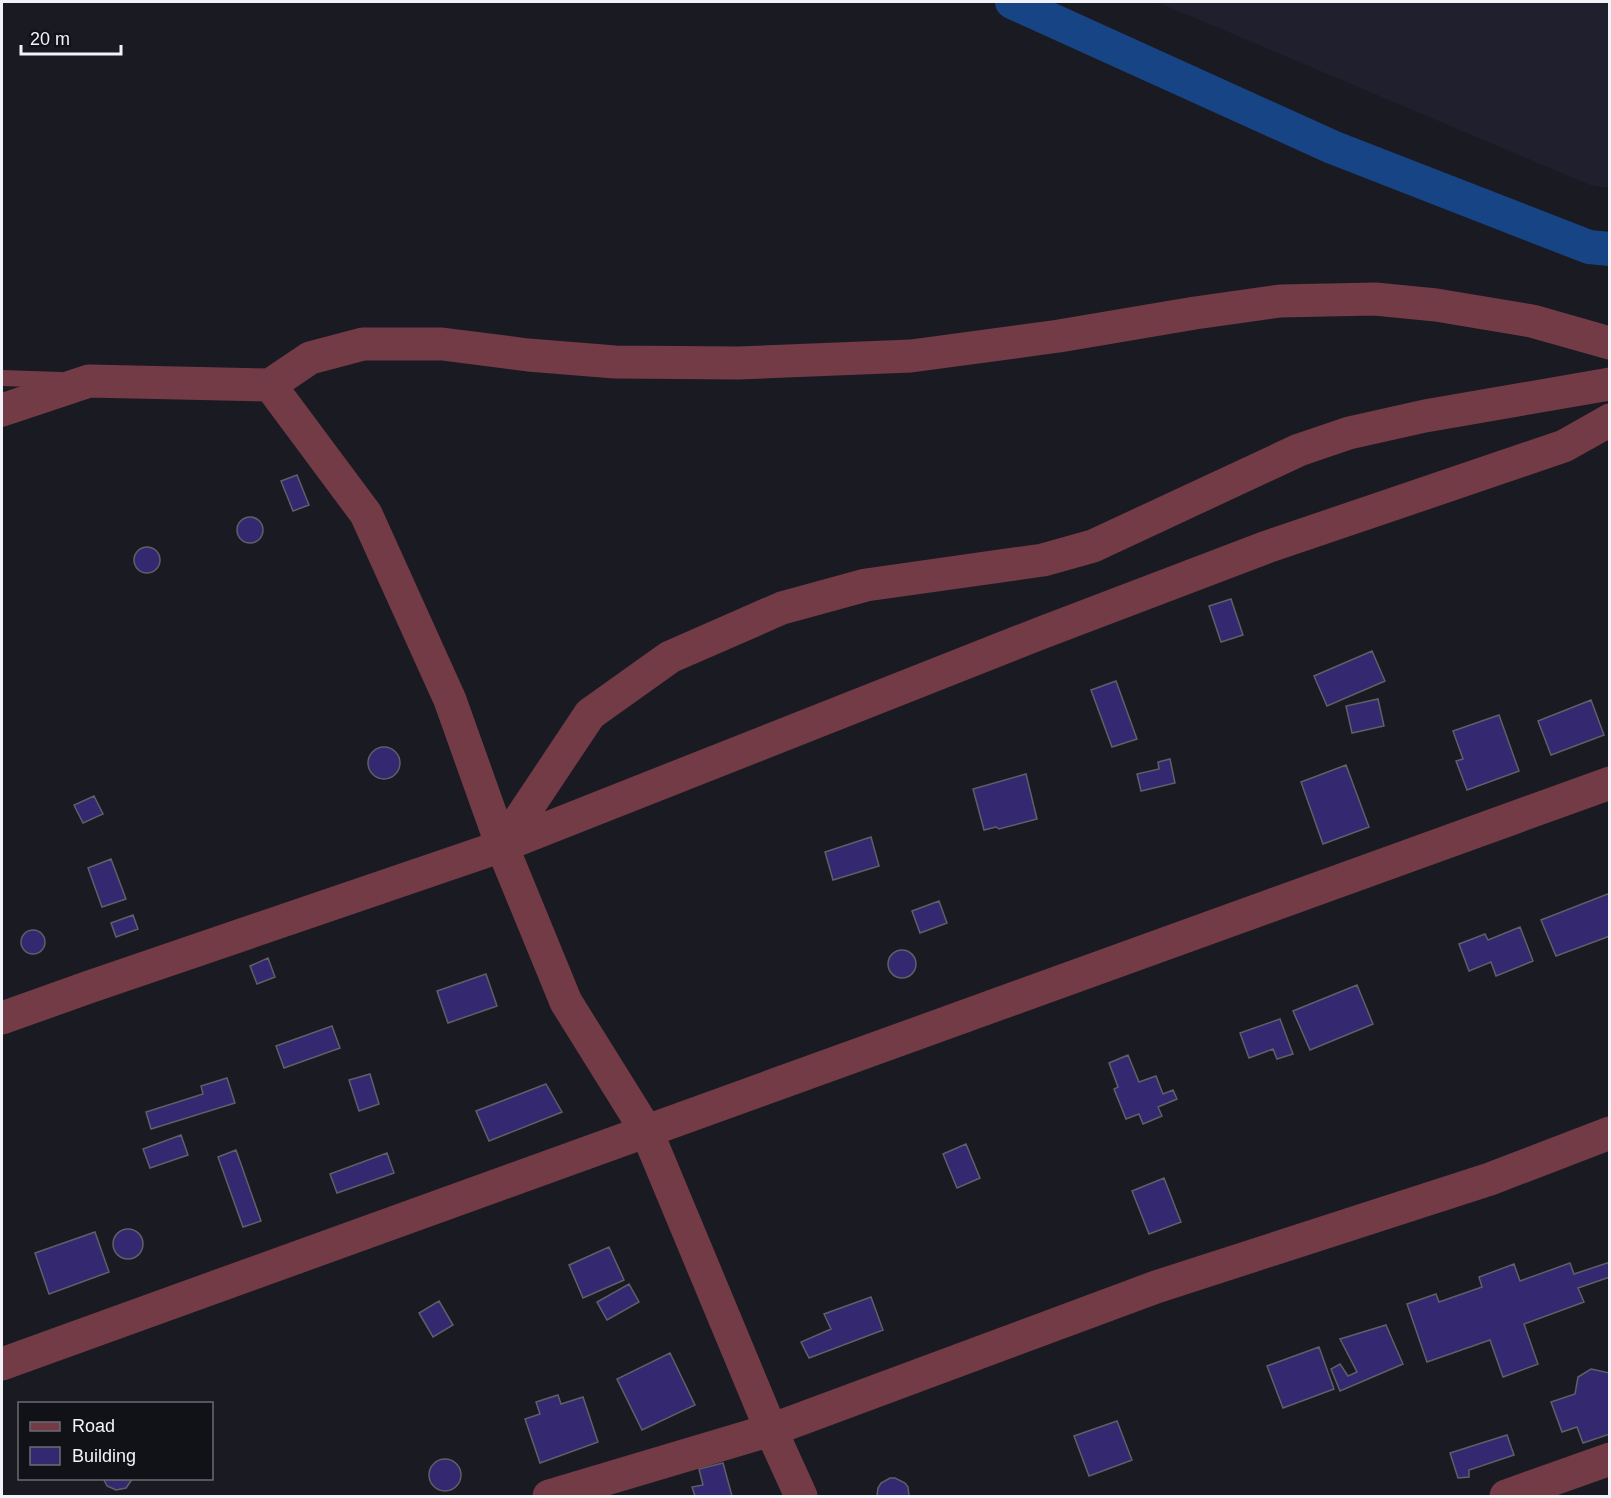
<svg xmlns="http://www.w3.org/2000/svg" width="1611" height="1498" viewBox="0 0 1611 1498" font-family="Helvetica,sans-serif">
  <rect width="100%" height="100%" fill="#1a1a22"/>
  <path fill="#201f2d" d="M1157,2H1609V188L1590,185Z"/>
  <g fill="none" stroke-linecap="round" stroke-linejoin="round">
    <path stroke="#174484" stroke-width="34" d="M1012,2L1332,147L1589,247L1610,249"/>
  </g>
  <path fill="#342970" stroke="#5f5f68" stroke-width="1.5" d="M297,475L309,505L293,511L281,481Z
    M237 530a13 13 0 1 1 26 0a13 13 0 1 1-26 0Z
    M134 560a13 13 0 1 1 26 0a13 13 0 1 1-26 0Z
    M1231,599L1243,635L1221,642L1209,606Z
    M1372,651L1385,681L1327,706L1314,676Z
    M1116,681L1137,739L1112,747L1091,690Z
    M1378,699L1384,726L1352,733L1346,706Z
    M1591,700L1604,735L1551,755L1538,721Z
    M1499,715L1519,771L1467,790L1456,761L1463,759L1453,731Z
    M368 763a16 16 0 1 1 32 0a16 16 0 1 1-32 0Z
    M1170,759L1175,783L1141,791L1137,774L1159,769L1158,762Z
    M1346,765L1369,827L1323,844L1301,782Z
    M1026,774L1037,819L999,829L996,827L984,830L973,789Z
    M94,796L103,814L83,823L74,805Z
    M871,837L879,866L833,880L825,852Z
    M111,859L126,899L102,907L88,868Z
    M1610,893V936L1556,956L1541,920Z
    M939,901L947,923L920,933L912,911Z
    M133,915L138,929L116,937L111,923Z
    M1520,927L1533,961L1496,976L1491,962L1469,971L1459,944L1485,934L1488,940Z
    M21 942a12 12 0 1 1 24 0a12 12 0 1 1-24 0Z
    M888 964a14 14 0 1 1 28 0a14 14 0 1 1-28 0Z
    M268,958L275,977L257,984L250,966Z
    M486,974L497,1006L448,1023L437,991Z
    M1357,985L1373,1024L1310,1050L1293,1011Z
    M1280,1019L1293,1054L1277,1059L1273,1049L1249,1058L1240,1033Z
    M332,1026L340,1048L284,1068L276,1046Z
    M1128,1055L1139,1082L1156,1076L1163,1094L1173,1090L1177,1099L1158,1107L1162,1116L1143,1124L1139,1114L1126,1119L1114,1089L1118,1087L1109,1063Z
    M370,1074L379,1104L359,1111L349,1080Z
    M227,1078L235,1103L151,1129L146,1112L203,1094L201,1086Z
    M546,1084L562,1112L489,1141L476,1111Z
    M181,1135L188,1155L150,1168L143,1149Z
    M966,1144L980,1178L957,1188L943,1154Z
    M236,1150L261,1221L243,1227L218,1157Z
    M387,1153L394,1173L337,1193L330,1174Z
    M1164,1178L1181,1222L1149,1234L1132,1191Z
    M113 1244a15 15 0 1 1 30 0a15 15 0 1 1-30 0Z
    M95,1232L109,1272L49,1294L35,1253Z
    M609,1247L624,1280L583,1298L569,1265Z
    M1610,1262V1277L1578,1288L1584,1302L1524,1324L1538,1364L1503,1377L1490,1340L1427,1362L1407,1304L1436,1294L1439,1302L1482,1287L1479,1277L1514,1264L1520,1281L1570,1263L1574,1274Z
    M629,1284L639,1302L607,1320L597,1302Z
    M871,1297L883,1330L809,1358L801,1342L831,1329L824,1314Z
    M439,1301L453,1325L433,1337L419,1313Z
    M1386,1325L1403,1364L1340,1391L1331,1369L1340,1364L1348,1376L1357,1372L1340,1339Z
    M1319,1347L1334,1389L1283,1408L1267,1366Z
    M670,1353L695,1405L642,1430L617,1379Z
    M1591,1369L1610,1373V1434L1583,1443L1577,1427L1562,1432L1551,1402L1575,1394L1578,1377Z
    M558,1395L561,1404L583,1397L598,1442L540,1463L525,1419L540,1414L536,1402Z
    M1117,1421L1132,1460L1089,1476L1074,1436Z
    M1507,1435L1514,1455L1469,1470V1477L1458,1478L1450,1453Z
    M429 1475a16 16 0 1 1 32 0a16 16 0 1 1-32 0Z
    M723,1463L732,1496H695L692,1487L703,1485L699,1469Z
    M103,1478H133L126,1488L116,1490L107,1486Z
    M890,1478H895L905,1483L908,1487L909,1496H877L878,1488L881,1483Z"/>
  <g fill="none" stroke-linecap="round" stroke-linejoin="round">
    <path stroke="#733b45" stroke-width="16" d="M2,378L61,380"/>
    <path stroke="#733b45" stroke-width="33" d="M270,385L310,358L363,344H442L528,355L615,362L738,363L911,356L1059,336L1195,313L1280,301L1375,299L1436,305L1532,321L1610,343
      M2,410L89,381L270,385L366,514L450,700L502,846L566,1002L647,1132L771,1430L801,1496
      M502,846L590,714L670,657L782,608L866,585L1043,560L1093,546L1299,450L1349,433L1425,416L1610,384
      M2,1018L89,987L502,846L1041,633L1267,547L1564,446L1610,420
      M2,1364L1610,783
      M549,1496L771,1430L1156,1287L1490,1179L1610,1133
      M1506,1496L1610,1459"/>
  </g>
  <rect width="1611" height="1498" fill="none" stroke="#f2f3f8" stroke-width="6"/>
  <rect x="18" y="1402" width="195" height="78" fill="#111118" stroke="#6b6b72" stroke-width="1.5"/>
  <rect x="30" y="1422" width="30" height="9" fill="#733b45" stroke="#6b6b72" stroke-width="1.5"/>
  <text x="72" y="1432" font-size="18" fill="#f2f3f8">Road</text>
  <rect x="30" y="1447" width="30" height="18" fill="#342970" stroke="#6b6b72" stroke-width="1.5"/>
  <text x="72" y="1462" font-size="18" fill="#f2f3f8">Building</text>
  <path d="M21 45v9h100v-9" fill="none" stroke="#f2f3f8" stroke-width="3"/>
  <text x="30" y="45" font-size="18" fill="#f2f3f8" stroke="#111118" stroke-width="4.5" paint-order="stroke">20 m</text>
</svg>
